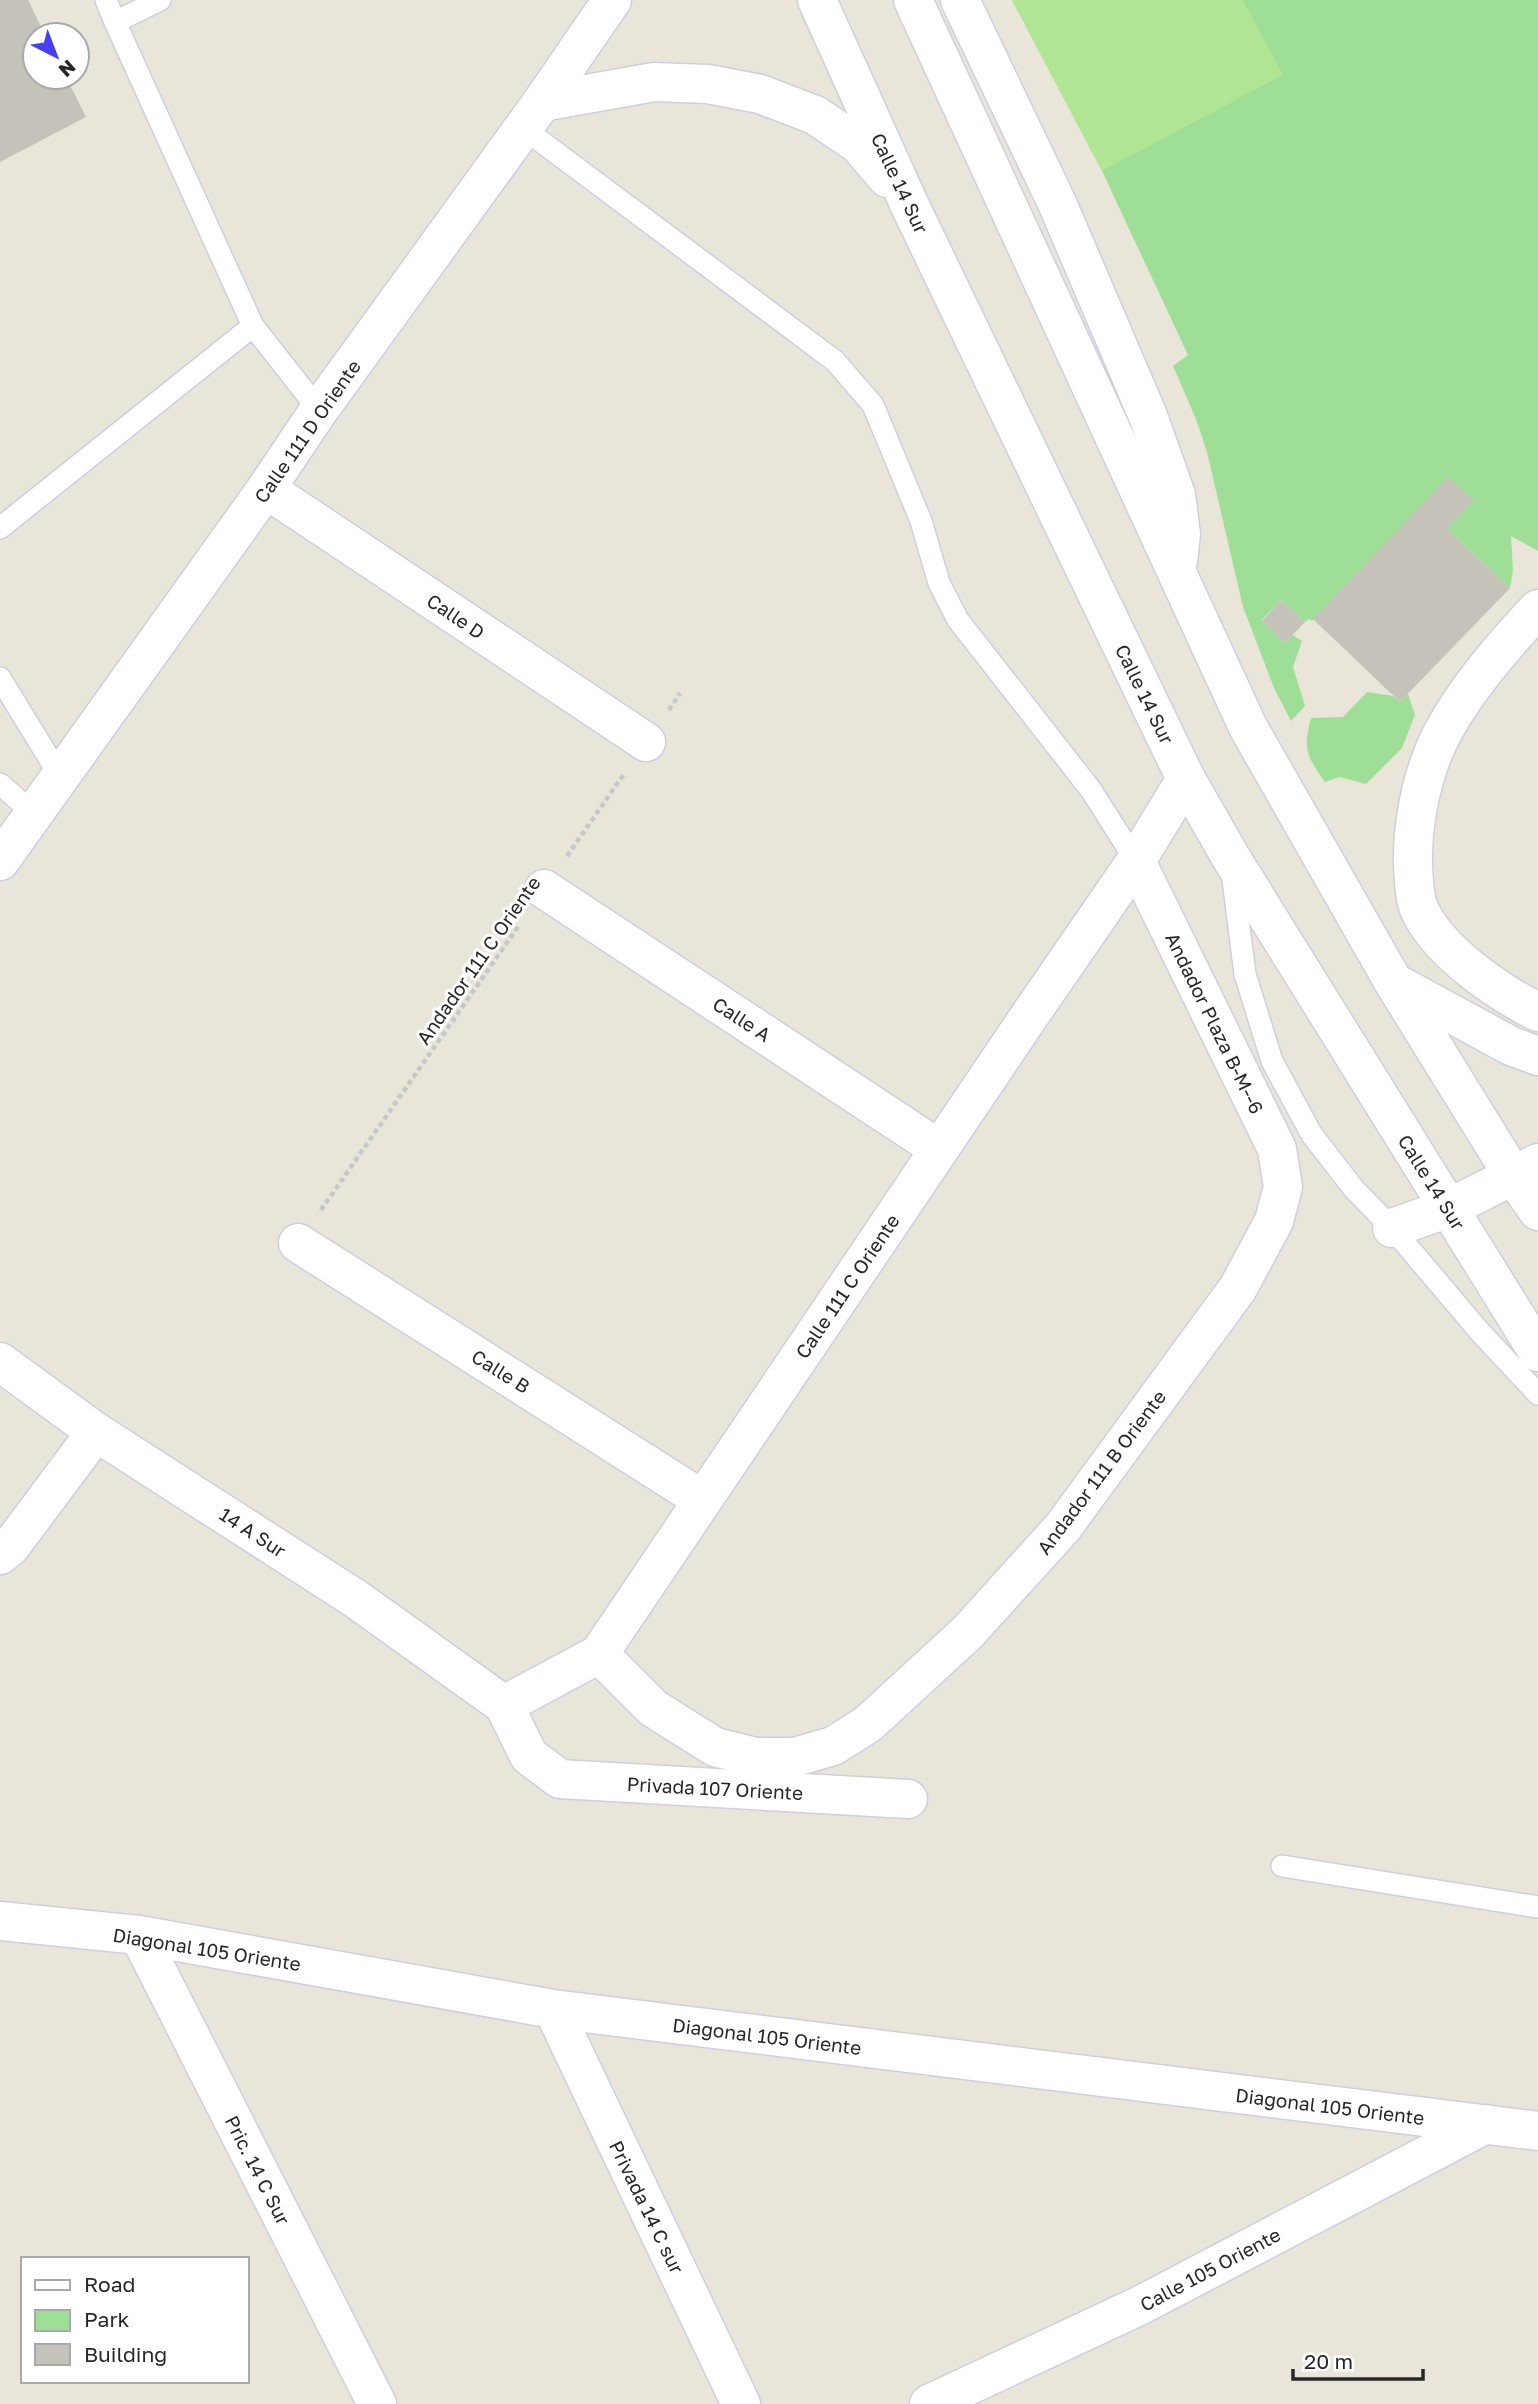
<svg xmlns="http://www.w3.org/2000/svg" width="1538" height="2404" viewBox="0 0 1538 2404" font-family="'Golos Text',sans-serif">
  <rect width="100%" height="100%" fill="#e9e6d9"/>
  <path fill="#9fde97" d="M1012,0H1538V551L1511,536L1513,571L1510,588L1447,529L1464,510L1434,493L1312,621L1309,619L1305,622L1281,600L1262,620L1285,643L1293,635L1302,641L1293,667L1305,706L1291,721L1274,688L1243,607L1207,452L1196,419L1173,366L1188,355L1102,171Z
    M1367,692L1393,696L1400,702L1408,694L1415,715L1402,748L1366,784L1339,777L1325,782C1306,755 1303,750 1311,718L1343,717Z"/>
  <path fill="#afe593" d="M1012,0H1243L1283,75L1102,171Z"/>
  <path fill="#c4c2b9" d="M0,0H28L45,35H35V77H66L86,117L0,162Z
    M1448,477L1474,500L1447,529L1510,588L1400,702L1313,619Z
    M1281,600L1305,622L1285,643L1262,621Z"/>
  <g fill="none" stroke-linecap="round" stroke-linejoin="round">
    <g stroke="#cfcee0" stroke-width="24">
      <path id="service" d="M106,0L115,22
        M160,0L115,22L253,326L319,410
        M523,128L835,361L873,405L921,521L939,583L958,620L1091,790L1136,861
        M0,528L253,326
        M0,678L60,776
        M0,784L33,813
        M1232,872L1245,974L1272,1061L1312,1135L1354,1189L1392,1228L1480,1332L1538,1394
        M1282,1866L1538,1907"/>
    </g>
    <g stroke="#cfcee0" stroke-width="41">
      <path id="minor" d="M266,489L646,742
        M1538,609C1501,648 1451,706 1432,756C1419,790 1412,830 1413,866C1414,880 1414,901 1421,913C1442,954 1498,992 1538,1012
        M544,889L939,1149
        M1392,1228L1449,1208L1538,1163
        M298,1243L703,1500
        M96,1432L356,1599L504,1705
        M599,1654L653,1708L715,1747L755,1757H795L833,1746L868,1724L968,1632L1063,1527L1238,1288L1274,1221L1283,1187L1277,1149L1136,861
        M908,1799L560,1779L529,1756L504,1705L599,1654L1032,1012L1136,861L1186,779
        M0,1921L139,1935L553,2009L1538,2131
        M139,1935L377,2404
        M553,2009L741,2404
        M929,2404L1141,2305L1486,2124"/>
    </g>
    <g stroke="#cfcee0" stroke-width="41">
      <path id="tertiary" d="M0,861L266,489L319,410L542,102L612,0
        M0,1362L96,1432L11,1546L0,1555"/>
    </g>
    <g stroke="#cfcee0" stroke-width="41">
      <path id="secondary" d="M817,0L910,206L1186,779L1230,856L1538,1352
        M913,0L1248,727L1394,983L1512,1174L1538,1211
        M960,0L1057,203L1148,416L1176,495L1181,534L1178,561
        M542,102L654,82L708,84L760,94L815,115L858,144L887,178
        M1397,984L1511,1046L1538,1056"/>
    </g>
    <path stroke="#c7c7c7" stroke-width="4.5" stroke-dasharray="5 3.5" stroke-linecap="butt" d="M669,710L680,693
      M567,856L624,774
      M321,1210L520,924"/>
    <use href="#service" stroke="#fff" stroke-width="21"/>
    <use href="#minor" stroke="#fff" stroke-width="38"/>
    <use href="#tertiary" stroke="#fff" stroke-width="38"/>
    <use href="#secondary" stroke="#fff" stroke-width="38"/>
  </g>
  <g text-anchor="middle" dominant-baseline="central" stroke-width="6" stroke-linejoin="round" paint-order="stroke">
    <g font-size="19" fill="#272727" stroke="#fff">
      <text transform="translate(900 183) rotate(65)">Calle 14 Sur</text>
      <text transform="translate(307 431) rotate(-55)">Calle 111 D Oriente</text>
      <text transform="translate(456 616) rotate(34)">Calle D</text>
      <text transform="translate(1145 694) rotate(64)">Calle 14 Sur</text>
      <text transform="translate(478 960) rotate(-55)">Andador 111 C Oriente</text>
      <text transform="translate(742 1019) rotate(33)">Calle A</text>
      <text transform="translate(1215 1023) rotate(64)">Andador Plaza B-M--6</text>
      <text transform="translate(1432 1182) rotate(58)">Calle 14 Sur</text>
      <text transform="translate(847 1286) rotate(-56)">Calle 111 C Oriente</text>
      <text transform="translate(501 1371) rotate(32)">Calle B</text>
      <text transform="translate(1101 1472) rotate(-53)">Andador 111 B Oriente</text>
      <text transform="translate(253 1532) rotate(33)">14 A Sur</text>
      <text transform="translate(715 1788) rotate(3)">Privada 107 Oriente</text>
      <text transform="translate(207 1949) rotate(9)">Diagonal 105 Oriente</text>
      <text transform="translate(767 2036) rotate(7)">Diagonal 105 Oriente</text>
      <text transform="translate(1330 2106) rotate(7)">Diagonal 105 Oriente</text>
      <text transform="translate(258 2170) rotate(63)">Pric. 14 C Sur</text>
      <text transform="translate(647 2207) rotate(64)">Privada 14 C sur</text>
      <text transform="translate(1210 2269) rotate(-28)">Calle 105 Oriente</text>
    </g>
  </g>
  <rect x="21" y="2257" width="228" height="126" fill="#ffffff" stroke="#a9a9a9" stroke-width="2"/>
  <rect x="35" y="2280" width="35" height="10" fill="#ffffff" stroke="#a9a9a9" stroke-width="2"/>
  <text x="84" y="2292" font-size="21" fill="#272727">Road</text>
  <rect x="35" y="2310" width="35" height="21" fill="#9fde97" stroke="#a9a9a9" stroke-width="2"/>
  <text x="84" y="2327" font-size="21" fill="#272727">Park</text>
  <rect x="35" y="2344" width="35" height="21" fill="#c4c2b9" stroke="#a9a9a9" stroke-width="2"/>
  <text x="84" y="2362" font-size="21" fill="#272727">Building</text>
  <g transform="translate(56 56) rotate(138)"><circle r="33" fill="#ffffff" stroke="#a9a9a9" stroke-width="2"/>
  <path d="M0-5L12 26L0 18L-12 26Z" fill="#473ff0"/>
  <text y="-10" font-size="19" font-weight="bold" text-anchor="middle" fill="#272727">N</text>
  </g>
  <path d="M1293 2369v10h130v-10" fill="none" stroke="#272727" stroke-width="3.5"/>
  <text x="1304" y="2369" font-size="21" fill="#272727" stroke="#ffffff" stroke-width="5" paint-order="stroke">20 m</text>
</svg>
